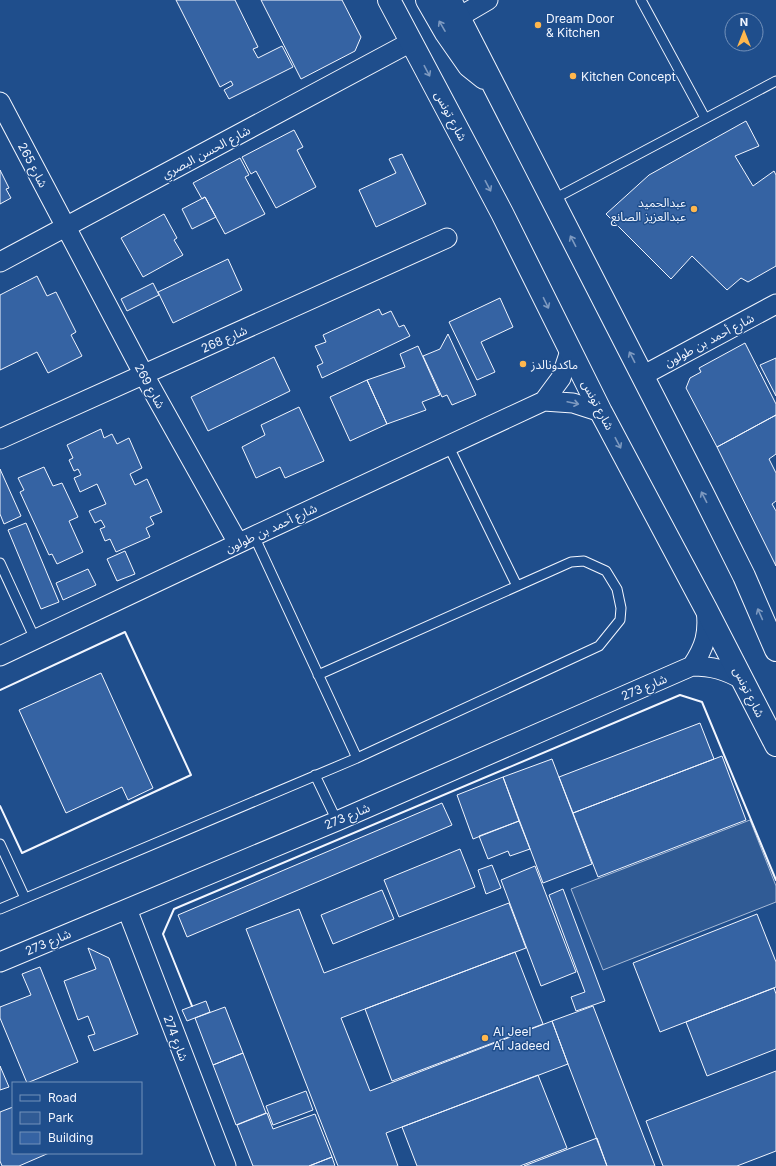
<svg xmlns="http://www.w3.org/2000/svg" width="776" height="1166" viewBox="0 0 776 1166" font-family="Inter,'Noto Sans Arabic',sans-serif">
  <rect width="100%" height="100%" fill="#1f4e8c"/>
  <path fill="#305b95" stroke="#a8bbd7" d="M750,820L776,886V902L603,970L571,889Z"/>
  <path fill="#3563a3" stroke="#f2f6ff" d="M176,0H235L258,47L253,49L258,58L282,46L293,67L229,99L224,90L233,85L231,81L220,87Z
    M261,0H342L361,37L355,51L301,79Z
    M746,121L759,146L735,156L753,186L774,171L776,175V266L748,282L741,278L727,290L692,256L671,279L606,214L649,175Z
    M294,130L303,147L297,150L316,187L276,208L256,171L251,174L242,157Z
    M402,154L426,204L376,227L359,190L396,173L389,159Z
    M240,158L249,175L245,177L265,214L225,234L205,197L202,199L193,183Z
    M0,170L9,188L6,189L11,198L0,204Z
    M205,197L216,217L192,229L182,209Z
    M164,214L177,238L174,240L183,255L143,277L121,238Z
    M228,259L242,290L173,323L158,292Z
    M37,276L47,296L56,292L76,332L71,335L82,356L48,373L37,352L0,370V295Z
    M153,283L159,295L127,311L121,299Z
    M500,298L513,327L481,342L495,372L477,380L449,322Z
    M379,309L382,315L391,311L399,327L404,325L410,336L322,378L317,366L323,363L315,346L326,342L323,335Z
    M448,334L476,395L452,405L447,395L442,397L423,356L440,349Z
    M745,343L776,404V415L717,447L686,388L690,378L701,372L699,368Z
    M418,346L440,395L422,402L426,410L387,424L367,380L405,367L400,354Z
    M274,357L290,391L208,431L191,397Z
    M776,358V396L760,365Z
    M367,380L387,424L350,441L330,397Z
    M299,407L324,461L285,478L280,467L256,478L242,447L265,435L261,425Z
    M776,415V454L769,459L776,473V501L772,504L776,511V566L717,447Z
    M101,429L104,438L112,434L117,444L129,438L142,468L130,474L135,485L147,479L162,512L150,517L154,524L146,528L150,537L116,552L110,539L105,541L100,529L105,527L101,520L95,523L89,511L106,504L97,484L80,492L74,478L81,475L78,469L74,471L69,460L73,458L67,445Z
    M44,467L53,486L62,483L78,517L69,521L83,552L57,564L52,554L49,555L20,492L24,490L18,478Z
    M0,469L21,516L4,524L0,514Z
    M26,523L59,602L41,609L8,530Z
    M125,551L135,574L117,581L107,559Z
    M88,569L96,585L63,600L56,583Z
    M101,673L153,788L128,800L122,787L66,813L19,710Z
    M700,723L714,759L573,813L559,777Z
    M722,756L746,820L598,877L573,813Z
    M552,759L592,864L543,883L503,777Z
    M503,777L519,821L473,839L457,795Z
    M442,803L452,825L187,937L178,915Z
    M519,821L530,849L510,856L508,851L488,859L479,836Z
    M460,849L475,887L399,917L384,880Z
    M492,865L501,888L486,894L478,870Z
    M535,866L576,972L541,986L501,880Z
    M563,889L605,1001L576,1011L571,997L585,992L549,895Z
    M382,890L394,919L333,944L321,915Z
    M509,903L526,948L341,1018L370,1091L552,1021L568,1064L386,1133L398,1166H338L246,929L299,909L324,973Z
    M757,914L776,962V987L660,1032L633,963Z
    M88,948L109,958L138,1034L94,1051L88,1036L95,1034L88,1016L78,1020L64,981L96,969Z
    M515,952L543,1024L392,1081L365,1009Z
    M40,967L78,1062L27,1083L0,1018V1007L31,995L22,974Z
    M774,988L776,994V1049L707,1076L686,1022Z
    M206,1001L210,1012L187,1021L182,1010Z
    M593,1006L655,1166H607L568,1064L552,1021Z
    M225,1007L243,1053L213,1065L195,1018Z
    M243,1053L266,1113L236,1125L213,1065Z
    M0,1066L9,1087L0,1090Z
    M776,1071V1151L737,1166H663L646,1121Z
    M538,1075L567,1148L520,1166H417L402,1127Z
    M306,1091L313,1110L273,1125L266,1106Z
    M13,1107V1153H49L19,1166H2L0,1161V1112Z
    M267,1113L273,1129L315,1114L332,1157L309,1166H253L237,1125Z
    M597,1138L607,1166H524Z
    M332,1157L335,1166H309Z"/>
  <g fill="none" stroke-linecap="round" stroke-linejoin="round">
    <g stroke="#f2f6ff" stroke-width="11">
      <path id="lane" d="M641,0L705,118
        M552,200L776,81
        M448,445L517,586
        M254,536L357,758
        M0,563L35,639
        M315,775L337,821
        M0,844L25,898
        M0,909L357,758L599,646L620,620L621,608L617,589L606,571L584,561L571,562L318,675"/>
    </g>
    <g stroke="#f2f6ff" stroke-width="21">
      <path id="street" d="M459,17L488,0
        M0,102L144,375L238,543
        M0,262L411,42
        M642,376L776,304
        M544,401L573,403L601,412
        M0,439L447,238
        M0,656L254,536L544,401L561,378L570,351
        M692,666C705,647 709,633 706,609
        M127,909L226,1166
        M0,962L337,821L692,666C712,666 726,670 743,680"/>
    </g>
    <g stroke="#f2f6ff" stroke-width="24">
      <path id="secondary" d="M389,0L502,213L601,412L706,609L776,745
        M427,0L446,33L469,66L484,78
        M450,0L703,494L744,576L776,650"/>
    </g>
    <use href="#lane" stroke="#1f4e8c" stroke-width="9"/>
    <use href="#street" stroke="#1f4e8c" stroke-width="19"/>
    <use href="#secondary" stroke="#1f4e8c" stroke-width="22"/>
    <path stroke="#f2f6ff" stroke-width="2" d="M0,690L125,632L191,775L22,853L0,806
      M192,1006L163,934L174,909L680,695L702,702L776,880"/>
  </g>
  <defs><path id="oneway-shaft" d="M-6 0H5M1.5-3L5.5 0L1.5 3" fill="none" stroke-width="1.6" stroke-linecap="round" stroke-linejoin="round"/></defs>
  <g stroke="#7e9ac0">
    <use href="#oneway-shaft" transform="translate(442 26) rotate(-120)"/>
    <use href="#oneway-shaft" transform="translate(427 71) rotate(62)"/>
    <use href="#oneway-shaft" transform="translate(488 186) rotate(62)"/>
    <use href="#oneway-shaft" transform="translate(573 241) rotate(-117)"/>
    <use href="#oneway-shaft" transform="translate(546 303) rotate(64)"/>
    <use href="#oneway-shaft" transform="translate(632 357) rotate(-117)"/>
    <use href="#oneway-shaft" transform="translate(573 403) rotate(12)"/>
    <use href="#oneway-shaft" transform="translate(618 443) rotate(62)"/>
    <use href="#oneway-shaft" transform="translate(704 497) rotate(-117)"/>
    <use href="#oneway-shaft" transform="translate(760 614) rotate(-114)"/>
  </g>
  <g fill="#ffb74d" stroke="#1f4e8c" stroke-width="1.5">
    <circle cx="538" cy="25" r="4"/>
    <circle cx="573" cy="76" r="4"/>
    <circle cx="694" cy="209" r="4"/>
    <circle cx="523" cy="364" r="4"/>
    <circle cx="485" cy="1038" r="4"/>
  </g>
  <g text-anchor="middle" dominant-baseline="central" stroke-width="3" stroke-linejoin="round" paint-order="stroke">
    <g font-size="12" fill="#f2f6ff" stroke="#1f4e8c" text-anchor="start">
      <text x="546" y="18">Dream Door<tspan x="546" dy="14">&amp; Kitchen</tspan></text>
      <text x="581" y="76">Kitchen Concept</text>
      <text x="686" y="202" text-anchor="end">عبدالحميد<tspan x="686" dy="14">عبدالعزيز الصانع</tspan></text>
      <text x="531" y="364">ماكدونالدز</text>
      <text x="493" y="1031">Al Jeel<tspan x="493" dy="14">Al Jadeed</tspan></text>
    </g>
    <g font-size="12" fill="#f2f6ff" stroke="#1f4e8c">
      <text transform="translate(451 116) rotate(62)">شارع تونس</text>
      <text transform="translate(206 152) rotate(-28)">شارع الحسن البصري</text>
      <text transform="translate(33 165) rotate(62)">شارع 265</text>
      <text transform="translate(224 339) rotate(-24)">شارع 268</text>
      <text transform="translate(709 340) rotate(-28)">شارع أحمد بن طولون</text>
      <text transform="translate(150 386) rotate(61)">شارع 269</text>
      <text transform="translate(598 405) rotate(62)">شارع تونس</text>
      <text transform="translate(271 528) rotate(-25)">شارع أحمد بن طولون</text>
      <text transform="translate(644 687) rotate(-23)">شارع 273</text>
      <text transform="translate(749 692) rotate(63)">شارع تونس</text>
      <text transform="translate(347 816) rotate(-23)">شارع 273</text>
      <text transform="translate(48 942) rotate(-23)">شارع 273</text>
      <text transform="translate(176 1038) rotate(69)">شارع 274</text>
    </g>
  </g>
  <rect x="12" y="1082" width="130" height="72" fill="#1f4e8c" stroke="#7391ba"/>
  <rect x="20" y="1095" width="20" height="6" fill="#1f4e8c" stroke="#7391ba"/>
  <text x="48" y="1102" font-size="12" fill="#f2f6ff">Road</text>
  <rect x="20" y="1112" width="20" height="12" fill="#305b95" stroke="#7391ba"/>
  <text x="48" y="1122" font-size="12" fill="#f2f6ff">Park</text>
  <rect x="20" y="1132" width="20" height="12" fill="#3563a3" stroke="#7391ba"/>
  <text x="48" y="1142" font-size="12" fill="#f2f6ff">Building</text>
  <g transform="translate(744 32)"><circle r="19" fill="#1f4e8c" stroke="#7391ba"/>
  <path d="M0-3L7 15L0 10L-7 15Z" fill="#ffb74d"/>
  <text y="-6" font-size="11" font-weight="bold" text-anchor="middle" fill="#f2f6ff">N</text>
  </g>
</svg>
